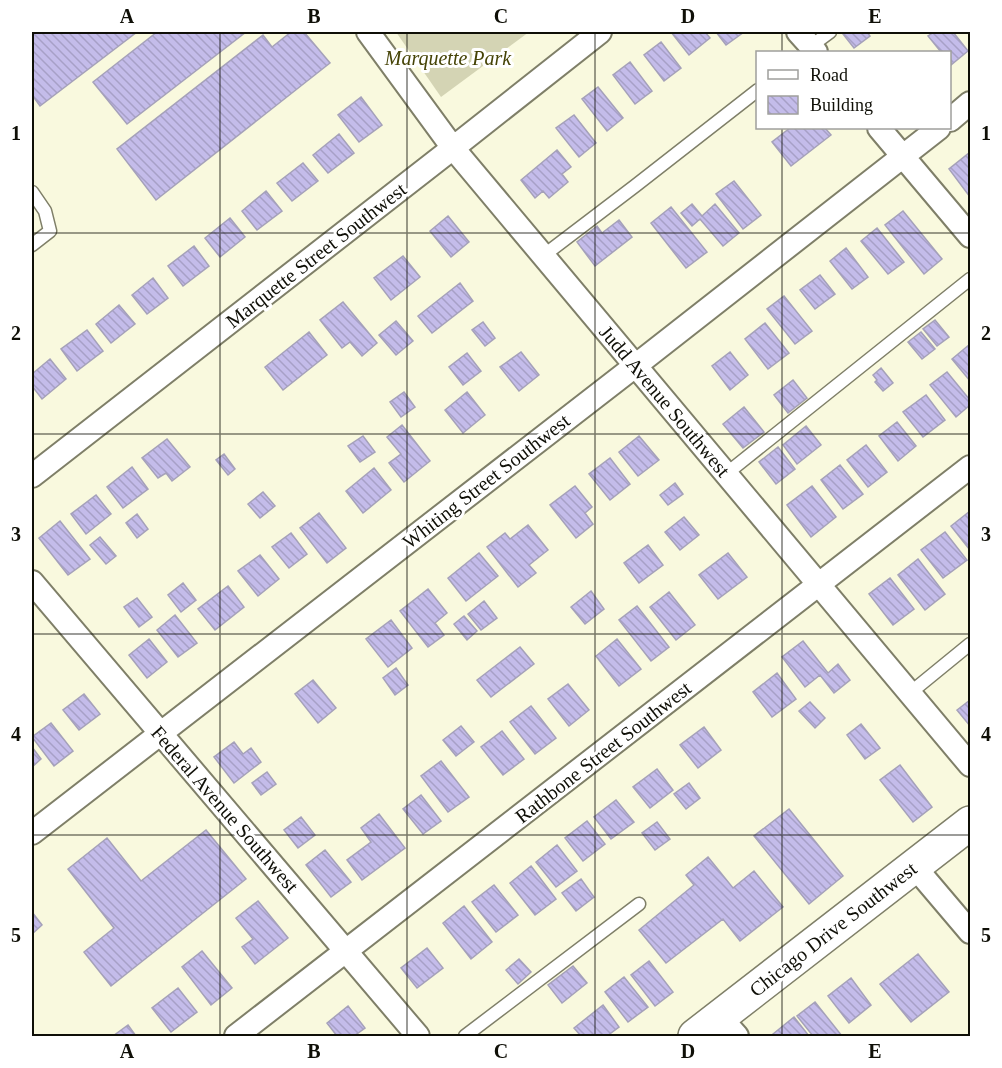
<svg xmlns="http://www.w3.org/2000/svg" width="1002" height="1068" viewBox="0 0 1002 1068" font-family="'Times New Roman',serif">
  <defs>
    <pattern id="building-back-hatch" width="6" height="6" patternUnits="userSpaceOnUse" patternTransform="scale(1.5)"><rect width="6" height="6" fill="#c4bcea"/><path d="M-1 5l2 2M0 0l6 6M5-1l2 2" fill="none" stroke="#a7a0c7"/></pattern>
  </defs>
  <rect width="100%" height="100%" fill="#f9f9de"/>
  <path fill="#d4d4b4" d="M396,32H529L441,97Z"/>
  <path fill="url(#building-back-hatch)" stroke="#a5a1b9" stroke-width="1.5" d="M32,32H137L40,106L32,95Z
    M157,32H246L127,124L93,82Z
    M291,32H304L330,63L156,200L117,149L263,35L272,47Z
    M671,32H705L710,38L689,55Z
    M716,32H744L726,45Z
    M847,32H867L870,36L854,48L843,34Z
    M934,32H953L968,51L951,65L950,52H941L928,36Z
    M661,42L681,68L664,81L644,55Z
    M630,62L652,91L635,104L613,75Z
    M598,87L623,118L607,131L582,99Z
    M361,97L382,125L359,142L338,115Z
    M574,115L596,143L579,157L556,128Z
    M790,128H825L831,135L791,166L772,142Z
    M339,134L354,153L328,173L313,155Z
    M557,150L571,167L562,174L568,182L549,198L543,191L535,198L521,180Z
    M969,153L970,155V197L949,169Z
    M303,163L318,181L292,201L277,183Z
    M734,181L761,215L743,229L716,194Z
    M266,191L282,211L257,230L242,211Z
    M692,204L702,216L715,204L739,233L723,246L700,219L692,226L681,213Z
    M671,207L707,252L686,268L651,223Z
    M903,211L942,259L924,274L885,225Z
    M448,216L469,242L451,257L430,231Z
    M230,218L245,237L220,257L205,238Z
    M619,220L632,237L595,266L577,242L597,226L602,233Z
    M877,228L904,262L888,274L861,241Z
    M194,246L209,266L183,286L168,266Z
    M846,248L868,277L852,289L830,261Z
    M403,256L420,277L391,300L374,278Z
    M820,275L835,294L815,309L800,290Z
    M153,278L168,298L147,314L132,295Z
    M460,283L473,301L432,333L418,316Z
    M784,296L812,331L795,344L767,309Z
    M343,302L377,343L362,356L350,342L342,348L320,320Z
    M119,305L135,324L111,343L96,324Z
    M935,320L949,337L937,346L923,329Z
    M396,321L413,341L396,355L379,335Z
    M483,322L495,338L485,346L472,330Z
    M765,323L789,353L768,369L745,339Z
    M87,330L103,351L77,371L61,349Z
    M309,332L327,355L283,390L265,367Z
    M921,332L935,349L922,359L908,342Z
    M970,344V381L952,359Z
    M521,352L539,375L519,391L500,367Z
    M730,352L748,375L730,390L712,366Z
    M467,353L481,371L463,385L449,367Z
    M50,359L66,379L42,399L32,386V374Z
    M881,368L893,383L883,391L875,382L877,380L873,375Z
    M947,372L970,400V405L956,417L930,385Z
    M793,380L807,398L788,413L774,395Z
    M404,392L415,407L401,417L390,402Z
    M467,392L485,415L463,433L445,410Z
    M926,395L945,420L923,437L903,412Z
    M744,407L764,432L743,448L723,424Z
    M897,422L916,446L898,461L879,436Z
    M402,425L430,461L404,482L389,463L401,454L387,437Z
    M806,426L821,445L797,464L783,445Z
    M363,436L375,452L360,462L348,446Z
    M639,436L659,460L638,476L619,452Z
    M167,439L190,467L172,481L166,473L158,478L142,458Z
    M866,445L887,472L868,487L847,460Z
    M778,447L795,469L776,484L759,462Z
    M224,454L235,469L228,475L216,460Z
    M610,458L630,484L610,500L589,474Z
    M840,465L863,494L843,509L821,480Z
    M132,467L148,489L123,508L107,487Z
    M374,468L391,490L363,513L346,491Z
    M675,483L683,494L668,505L660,495Z
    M575,486L592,507L585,513L593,524L576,538L550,505Z
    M812,486L836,517L811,537L787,505Z
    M263,492L275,506L260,518L248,504Z
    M96,495L111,514L86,534L71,514Z
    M970,511V550L951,526Z
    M319,513L346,548L327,563L300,528Z
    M137,514L148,529L137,538L126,523Z
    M684,517L699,535L680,550L665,532Z
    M60,521L90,559L68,575L39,538Z
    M528,525L548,550L529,565L536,573L518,587L487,547L505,533L510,539Z
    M945,532L967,560L943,578L921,550Z
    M291,533L307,554L289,568L272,547Z
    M100,537L116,556L106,564L90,545Z
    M648,545L663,565L639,583L624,563Z
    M479,553L498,576L466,601L448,578Z
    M728,553L747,577L718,599L699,575Z
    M260,555L279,579L258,596L238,571Z
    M918,559L945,594L925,610L898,575Z
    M890,578L914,609L893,625L869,594Z
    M183,583L196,600L181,612L168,595Z
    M228,586L244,607L215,630L198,609Z
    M428,589L447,613L435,623L444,635L428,647L400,611Z
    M591,591L604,609L585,624L571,607Z
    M669,592L695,625L676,640L650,607Z
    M137,598L152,617L139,627L124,607Z
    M484,601L497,618L481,630L468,614Z
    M637,606L669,647L651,661L619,620Z
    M175,615L197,643L178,657L157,630Z
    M464,616L477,631L467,640L454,624Z
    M391,620L412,648L388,667L366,639Z
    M149,639L167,662L147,678L129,655Z
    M617,639L641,669L619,686L596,656Z
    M803,641L828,673L838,664L850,680L834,693L820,675L805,687L782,657Z
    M520,647L534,664L491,697L477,680Z
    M396,668L408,685L395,695L383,678Z
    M777,673L796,699L772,717L753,692Z
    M313,680L336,708L318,723L295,694Z
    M568,684L589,710L569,726L548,699Z
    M84,694L100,714L79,730L63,710Z
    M970,700V726L957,710Z
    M810,702L825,718L815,728L799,711Z
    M531,706L556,738L535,754L510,722Z
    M51,723L73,751L54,766L32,737Z
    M861,724L880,748L865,759L847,735Z
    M461,726L474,742L456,756L443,740Z
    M704,727L721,750L698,768L680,745Z
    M502,731L524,759L503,775L481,747Z
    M234,742L243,754L251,748L261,762L234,783L214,757Z
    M32,747L41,759L32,767Z
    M441,761L469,797L448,812L421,776Z
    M900,765L932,807L913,822L880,780Z
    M657,769L673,790L650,808L633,787Z
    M267,772L276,784L261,795L252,783Z
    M689,783L700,798L686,809L674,794Z
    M421,795L441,821L423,834L403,809Z
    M616,800L634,822L611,839L594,817Z
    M789,809L843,876L809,904L754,836Z
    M379,814L405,848L362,880L347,860L371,842L361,828Z
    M301,817L315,835L298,848L284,830Z
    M587,821L605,844L583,861L565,838Z
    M657,822L670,839L655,850L642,833Z
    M206,830L246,879L111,986L84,952L114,928L68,869L107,838L141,881Z
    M557,845L577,871L556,887L536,862Z
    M325,850L351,882L331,897L306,865Z
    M708,857L733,888L754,871L783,907L740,941L723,919L666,963L639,930L694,885L686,875Z
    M531,866L556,899L535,915L510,883Z
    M581,879L594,897L576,911L562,893Z
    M494,885L518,915L496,932L472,902Z
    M258,901L288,938L255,964L242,947L253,939L236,918Z
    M464,906L492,942L471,959L443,923Z
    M32,912L42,925L32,934Z
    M427,948L443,968L417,988L401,968Z
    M202,951L232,988L211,1005L182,967Z
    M918,954L949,992L911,1022L880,984Z
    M519,959L531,972L518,984L506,970Z
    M649,961L673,992L655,1006L631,975Z
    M573,966L587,983L562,1003L548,985Z
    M624,977L648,1007L628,1022L605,992Z
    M851,978L871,1005L849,1023L828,996Z
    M178,988L197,1012L171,1032L152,1008Z
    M815,1002L842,1036H813L797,1016Z
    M603,1005L619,1027L607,1036H581L574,1028Z
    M348,1006L365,1028L354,1036H337L327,1023Z
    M794,1017L809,1036H775L773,1034Z
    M128,1025L136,1036H113Z"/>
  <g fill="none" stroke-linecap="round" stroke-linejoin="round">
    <g stroke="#7f7f68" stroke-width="15">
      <path id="service" d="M807,49L830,32
        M32,192L45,211L50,231L32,245
        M543,256L635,186L758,90
        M726,474L970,279
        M910,693L970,644
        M465,1036L639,904"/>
    </g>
    <g stroke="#7f7f68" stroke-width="26">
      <path id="minor" d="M368,32L453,148L970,765
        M798,32L816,52
        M950,120L970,103
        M879,128L970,236
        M32,476L453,148L600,32
        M32,582L418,1036
        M32,833L635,366L939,128
        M914,866L970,932
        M720,1017L737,1036
        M236,1036L970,467"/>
    </g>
    <g stroke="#7f7f68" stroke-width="36">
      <path id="secondary" d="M695,1036L970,823"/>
    </g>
    <use href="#service" stroke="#fff" stroke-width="12"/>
    <use href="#minor" stroke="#fff" stroke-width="22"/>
    <use href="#secondary" stroke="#fff" stroke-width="33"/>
  </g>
  <path fill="none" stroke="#0f0f07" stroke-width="1.5" stroke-opacity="0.55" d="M220,32V1036M407,32V1036M595,32V1036M782,32V52M782,128V1036M32,233H970M32,434H970M32,634H970M32,835H970"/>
  <g text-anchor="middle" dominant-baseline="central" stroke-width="6" stroke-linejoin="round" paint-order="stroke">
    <g font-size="20" font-style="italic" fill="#454306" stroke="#fff">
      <text x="448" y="58">Marquette Park</text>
    </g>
    <g font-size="20" fill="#0f0f07" stroke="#fff">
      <text transform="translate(316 255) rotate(-38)">Marquette Street Southwest</text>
      <text transform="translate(665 401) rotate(50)">Judd Avenue Southwest</text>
      <text transform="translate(486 481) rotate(-38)">Whiting Street Southwest</text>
      <text transform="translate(603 752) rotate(-38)">Rathbone Street Southwest</text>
      <text transform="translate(225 809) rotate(49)">Federal Avenue Southwest</text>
      <text transform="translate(833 929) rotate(-38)">Chicago Drive Southwest</text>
    </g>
  </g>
  <rect width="1002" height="1068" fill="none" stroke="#ffffff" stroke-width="66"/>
  <rect x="756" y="51" width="195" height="78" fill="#ffffff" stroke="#9f9f9c" stroke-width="1.5"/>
  <rect x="768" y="70" width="30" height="9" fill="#ffffff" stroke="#9f9f9c" stroke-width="1.5"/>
  <text x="810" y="81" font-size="18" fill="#0f0f07">Road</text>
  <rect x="768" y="96" width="30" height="18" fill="url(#building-back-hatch)" stroke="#9f9f9c" stroke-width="1.5"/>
  <text x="810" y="111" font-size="18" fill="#0f0f07">Building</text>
  <rect x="33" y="33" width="936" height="1002" fill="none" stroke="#0f0f07" stroke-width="2"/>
  <g font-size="20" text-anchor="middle" font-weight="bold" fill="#0f0f07">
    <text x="127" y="23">A</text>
    <text x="314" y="23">B</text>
    <text x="501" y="23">C</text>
    <text x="688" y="23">D</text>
    <text x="875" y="23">E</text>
    <text x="16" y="140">1</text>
    <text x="986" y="140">1</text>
    <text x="16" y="340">2</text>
    <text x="986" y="340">2</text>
    <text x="16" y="541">3</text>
    <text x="986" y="541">3</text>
    <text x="16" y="741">4</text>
    <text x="986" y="741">4</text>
    <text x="16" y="942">5</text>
    <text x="986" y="942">5</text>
    <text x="127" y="1058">A</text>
    <text x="314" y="1058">B</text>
    <text x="501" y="1058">C</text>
    <text x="688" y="1058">D</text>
    <text x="875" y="1058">E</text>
  </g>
</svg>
